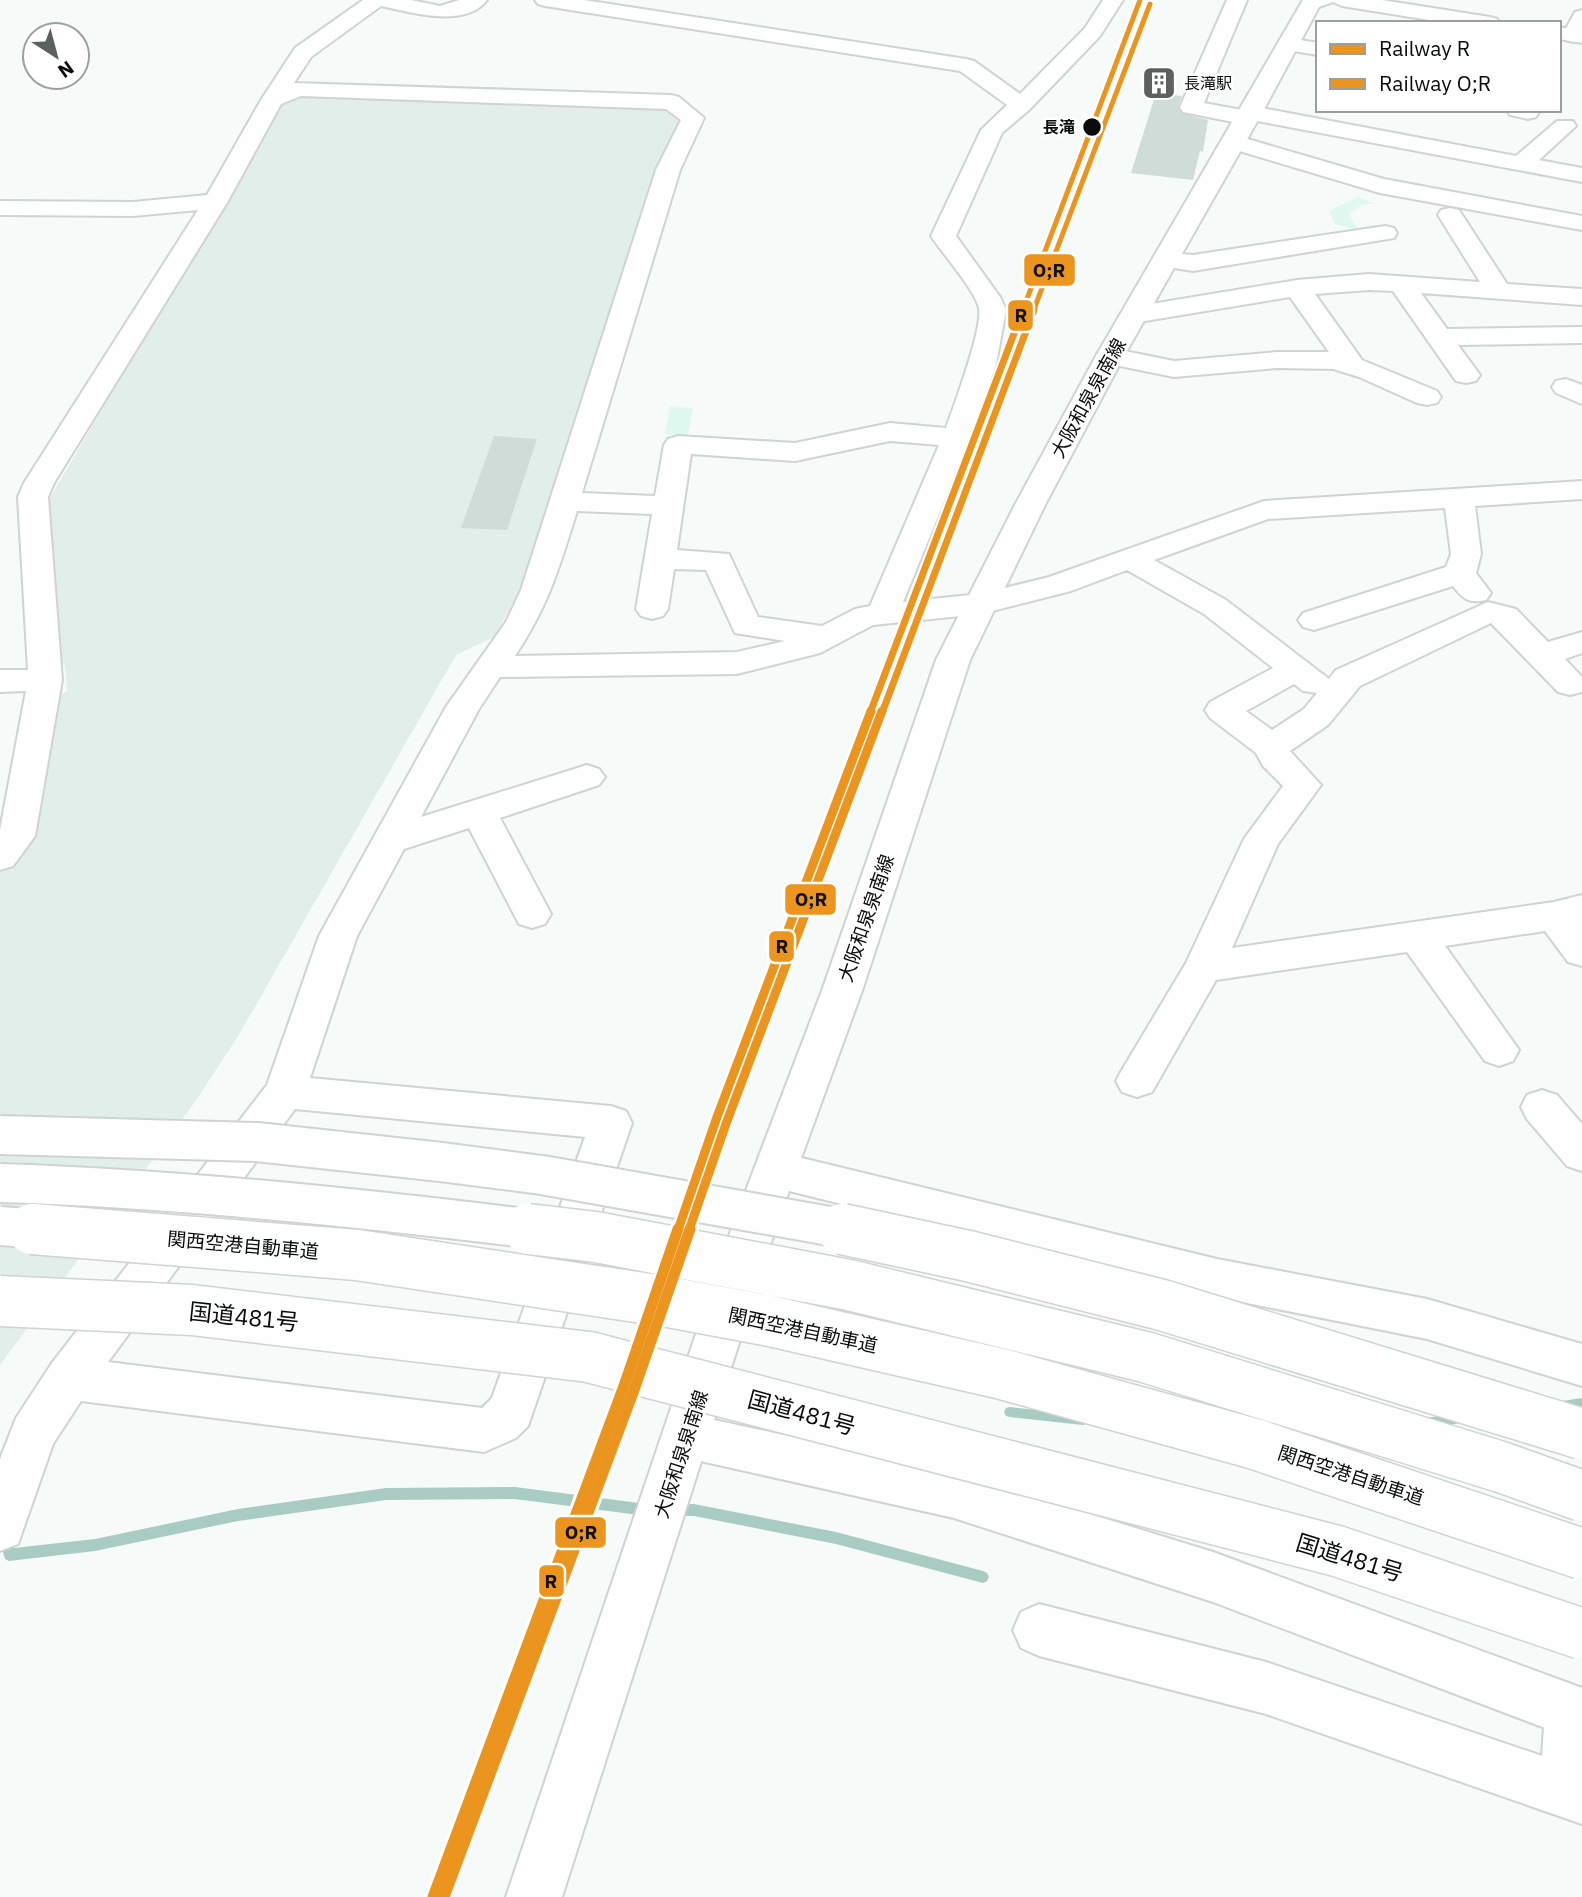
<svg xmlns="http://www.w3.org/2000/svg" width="1582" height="1897" viewBox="0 0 1582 1897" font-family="'IBM Plex Sans','Noto Sans JP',sans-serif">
  <rect width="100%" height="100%" fill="#f6fbf9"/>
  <path fill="#e2eeea" d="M302,93L665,106L684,119L629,250L521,589L494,637L456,655L240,1033L195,1102L0,1365V870L53,698L67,691L65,665L52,662L50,498L281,102Z"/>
  <path fill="#dff8f0" d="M1358,197L1376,204H1363L1349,214L1358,230L1335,224L1329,211Z
    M670,406L693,408L688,436L665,434Z"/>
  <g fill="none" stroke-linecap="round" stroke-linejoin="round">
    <path fill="#a8ccc2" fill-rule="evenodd" d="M1582,1398V1408L1560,1411L1556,1410L1554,1406L1556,1402Z
      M1010,1407L1083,1415L1087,1416L1089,1420L1087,1424L1083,1425L1010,1417L1006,1416L1004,1412L1006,1408Z
      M1462,1413L1466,1414L1468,1418L1466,1422L1462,1423L1425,1428L1421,1427L1419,1423L1421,1419L1425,1418Z
      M515,1487L647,1504L651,1506L653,1510L651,1514L647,1516L515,1499L386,1500L238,1521L95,1551L9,1561L5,1559L0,1542V1533L5,1530L9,1532L14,1548L95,1539L238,1509L386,1488Z
      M673,1504H694L836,1532L983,1571L987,1573L989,1577L987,1581L983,1583L836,1544L694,1516H673L669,1514L667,1510L669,1506Z"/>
  </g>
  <path fill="#d0dcd7" d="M1156,93L1182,96L1178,106L1181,113L1208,120L1203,152L1200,151L1193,180L1131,173Z
    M494,436L537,439L507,530L461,528Z"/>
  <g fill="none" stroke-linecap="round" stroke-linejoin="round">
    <g stroke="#cfd3d1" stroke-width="4">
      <path id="minor" d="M363,0H411L440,6L459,0H487C465,29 410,12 381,6L311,57L294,83L671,95L679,97L704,118L680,170L582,493L655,496L664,445L668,439L678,436L795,443L890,423L946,428C954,406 983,328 979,308C975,290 942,253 931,236L981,130L1007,105L960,71L545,6L538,4L535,0H584L966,59L974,61L1020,94L1085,28L1103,0H1123L1100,36L1029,110L1002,133L956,236L1000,297L1006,310L996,364L973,431L903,602L980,594L1049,577L1264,501L1582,481V499L1475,506L1481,554L1476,573L1491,593L1486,600C1469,604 1463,599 1453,586L1314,630L1303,627L1298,620L1303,613L1446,567L1451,554L1445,508L1268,519L1154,560L1226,600L1329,679L1336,670L1488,602L1516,609L1548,642L1582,632V653L1565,659L1582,677V692L1570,695L1558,692L1491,623L1360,686L1328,725L1290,751L1321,785L1278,844L1232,948L1554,902L1582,895V966L1568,962L1545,931L1445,946L1519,1050L1513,1061L1499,1066L1485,1061L1407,952L1216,980L1152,1092L1137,1097L1122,1092L1116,1081L1122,1070L1186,963L1244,839L1283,786L1263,766L1256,753L1210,718L1205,710L1210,702L1273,668L1204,614L1127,570L1071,591L980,614L873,625L820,653L737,674L500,677L479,709L421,817L587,765L599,769L605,777L599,785L500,818L551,914L545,924L532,928L519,924L469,828L404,849L357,936L310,1078L611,1106L626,1111L632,1123L528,1426L516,1438L484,1452L81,1401L53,1444L18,1544L0,1551V1459L16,1418L52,1363L267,1085L319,936L446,707L506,622L521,590L656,170L681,120L666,109L301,96L281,104L228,201L54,483L48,497L62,680L35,836L13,866L0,870V830L26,691L0,692V670H28L18,497L24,483L198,210L133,216L0,215V201L133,202L207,195L261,100L295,48ZM890,441L939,445L870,606L855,609L822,626L758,617L729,554L677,550L691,454L795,461ZM577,511L652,514L636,609L641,616L652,619L663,616L668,609L674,569L706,570L735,633L785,641L737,652L515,656C549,605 559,568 577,511ZM1294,684L1303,691L1317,693L1304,709L1272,730L1246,711ZM295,1109L585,1137L492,1398L482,1408L108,1362Z
        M1227,0H1247L1204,103L1242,110L1251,106L1516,156L1557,121H1573L1576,126L1539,160L1582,168V182L1257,121L1248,125L1183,112L1180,107Z
        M1582,10V38L1573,42L1566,40L1562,36L1575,12Z
        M1289,38L1318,43V55L1281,49L1278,44L1281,39Z
        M1507,110H1538L1539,112L1536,117L1528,119L1510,115Z
        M1234,135L1384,179L1582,216V230L1380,193L1226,147L1222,142L1226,137Z
        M1450,208L1459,210L1507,284L1582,289V305L1421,293L1447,329L1582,327V343L1458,345L1480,375L1476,381L1466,383L1456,381L1393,291L1369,290L1315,294L1362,360L1437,391L1441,397L1437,403L1427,405L1417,403L1359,377L1333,369L1277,368L1174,377L1100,362L1096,356L1100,350L1110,348L1174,361L1277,352H1329L1290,297L1133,323L1124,321L1120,315L1124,309L1133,307L1297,280L1369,274L1480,282L1438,215L1441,210Z
        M1385,226L1394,228L1397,233L1394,238L1193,271L1156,265L1152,260L1156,255L1165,252L1193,255Z
        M1566,379L1582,385V404L1556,393L1552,387L1556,381Z
        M1542,1090L1557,1095L1582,1124V1171L1567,1166L1527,1119L1521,1107L1527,1095Z
        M1039,1604L1266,1662L1542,1756L1545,1712L1553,1693L1572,1685L1582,1690V1824L1266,1714L1039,1656L1021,1648L1013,1630L1021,1612Z"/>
    </g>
    <g stroke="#cfd3d1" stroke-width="4">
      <path id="major" d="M1303,0H1382L1490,17L1497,19L1500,23H1448L1342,6L1333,2L1319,7L1262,113L1124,356L1046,503L970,660L863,988L776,1227L562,1897H506L732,1227L823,988L936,660L1016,503L1096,356Z
        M1559,27L1582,31V43L1559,39Z"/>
    </g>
    <g stroke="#cfd3d1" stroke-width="4">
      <path id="highway" d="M777,1152L1217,1259L1427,1299L1582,1344V1386L1427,1339L1217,1297L777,1188L762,1182L756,1170L762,1158Z
        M687,1414L954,1472L1213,1552L1582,1688V1742L1213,1602L954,1518L687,1458L670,1452L663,1436L670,1420Z"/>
    </g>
    <use href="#minor" fill="#fefefe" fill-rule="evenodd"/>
    <use href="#major" fill="#fefefe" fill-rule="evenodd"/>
    <use href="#highway" fill="#fefefe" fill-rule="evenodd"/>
    <g stroke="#cfd3d1" stroke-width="42" stroke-linecap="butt">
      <path id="highway-bridge-far1" d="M0,1135L257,1142L441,1162L542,1175L852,1230
        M0,1183C182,1189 362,1208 542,1230
        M0,1226L53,1230"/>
    </g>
    <g stroke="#cfd3d1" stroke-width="53" stroke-linecap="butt">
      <path id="highway-bridge" d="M32,1229L357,1255L663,1301L770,1321L1002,1374L1255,1444L1582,1554
        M528,1229L596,1237L849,1285L1145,1357L1501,1467L1582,1496
        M842,1229L968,1256L1162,1305L1582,1434
        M0,1301L192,1310L589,1357L1337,1551L1582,1634"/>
    </g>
    <use href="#highway-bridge-far1" stroke="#fefefe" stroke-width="38"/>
    <use href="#highway-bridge" stroke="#fefefe" stroke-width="50"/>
    <g stroke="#fff" stroke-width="9">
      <path id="rail-1-far3" d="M1022,312L1140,0"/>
    </g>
    <g stroke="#fff" stroke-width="11">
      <path id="rail-1-far2" d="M870,713L1023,310"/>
    </g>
    <g stroke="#fff" stroke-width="14">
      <path id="rail-1-far1" d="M678,1230L717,1117L871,711"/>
    </g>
    <g stroke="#fff" stroke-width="17">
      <path id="rail-1" d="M433,1897L624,1386L678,1229"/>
    </g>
    <g stroke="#fff" stroke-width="9">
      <path id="rail-2-far3" d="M1033,312L1150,4"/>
    </g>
    <g stroke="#fff" stroke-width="11">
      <path id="rail-2-far2" d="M882,713L1034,310"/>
    </g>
    <g stroke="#fff" stroke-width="14">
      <path id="rail-2-far1" d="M689,1230L727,1121L882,711"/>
    </g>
    <g stroke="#fff" stroke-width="17">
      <path id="rail-2" d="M444,1897L634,1390L690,1229"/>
    </g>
    <use href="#rail-1-far3" stroke="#eb951e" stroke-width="5"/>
    <use href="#rail-1-far2" stroke="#eb951e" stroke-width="7"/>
    <use href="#rail-1-far1" stroke="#eb951e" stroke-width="9"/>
    <use href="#rail-1" stroke="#eb951e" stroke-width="11"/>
    <use href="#rail-2-far3" stroke="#eb951e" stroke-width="5"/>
    <use href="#rail-2-far2" stroke="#eb951e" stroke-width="7"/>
    <use href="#rail-2-far1" stroke="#eb951e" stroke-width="9"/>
    <use href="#rail-2" stroke="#eb951e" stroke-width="11"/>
  </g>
  <defs>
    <g id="building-square" transform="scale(1.75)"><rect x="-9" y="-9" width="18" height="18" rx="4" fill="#5c605e" stroke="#fff"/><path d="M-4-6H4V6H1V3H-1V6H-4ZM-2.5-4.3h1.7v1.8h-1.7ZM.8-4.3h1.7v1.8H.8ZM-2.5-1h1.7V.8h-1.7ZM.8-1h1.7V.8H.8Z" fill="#fff"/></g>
  </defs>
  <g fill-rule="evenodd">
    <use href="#building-square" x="1159" y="83"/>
  </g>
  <circle fill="#090c0b" stroke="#fff" stroke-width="2.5" cx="1092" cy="127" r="10"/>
  <g text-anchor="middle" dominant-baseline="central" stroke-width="5" stroke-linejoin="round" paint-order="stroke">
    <g font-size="16" fill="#090c0b" stroke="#fff" text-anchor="start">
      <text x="1184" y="83">長滝駅</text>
    </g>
    <g font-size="16" font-weight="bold" fill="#090c0b" stroke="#fff" text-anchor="end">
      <text x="1075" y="127">長滝</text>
    </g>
    <g font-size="19" fill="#090c0b" stroke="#fff">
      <text transform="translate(1088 398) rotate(-61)">大阪和泉泉南線</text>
      <text transform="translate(866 918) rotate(-71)">大阪和泉泉南線</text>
      <text transform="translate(243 1245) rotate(5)">関西空港自動車道</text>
      <text transform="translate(803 1330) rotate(12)">関西空港自動車道</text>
      <text transform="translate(681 1454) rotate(-72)">大阪和泉泉南線</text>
      <text transform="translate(1351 1475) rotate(18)">関西空港自動車道</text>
    </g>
    <g font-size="23" fill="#090c0b" stroke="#fff">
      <text transform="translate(244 1316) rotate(6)">国道481号</text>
      <text transform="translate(802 1412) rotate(15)">国道481号</text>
      <text transform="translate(1350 1557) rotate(17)">国道481号</text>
    </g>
  </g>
  <g stroke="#fff" stroke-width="2.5">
    <rect x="1023" y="253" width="53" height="34" rx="7" fill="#eb951e"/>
    <rect x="1007" y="299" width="27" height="33" rx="7" fill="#eb951e"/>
    <rect x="784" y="883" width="53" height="33" rx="7" fill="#eb951e"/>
    <rect x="768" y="930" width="27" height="33" rx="7" fill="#eb951e"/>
    <rect x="554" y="1516" width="53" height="33" rx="7" fill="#eb951e"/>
    <rect x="538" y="1564" width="27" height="34" rx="7" fill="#eb951e"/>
  </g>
  <g font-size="19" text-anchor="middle" font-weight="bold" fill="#111">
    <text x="1049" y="277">O;R</text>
    <text x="1021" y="322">R</text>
    <text x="811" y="906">O;R</text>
    <text x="782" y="953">R</text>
    <text x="581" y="1539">O;R</text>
    <text x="551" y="1588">R</text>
  </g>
  <rect x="1316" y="21" width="245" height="91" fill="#ffffff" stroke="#9d9e9d" stroke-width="2"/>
  <rect x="1330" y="44" width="35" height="10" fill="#eb951e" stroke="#9d9e9d" stroke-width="2"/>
  <text x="1379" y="56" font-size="21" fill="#090c0b">Railway R</text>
  <rect x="1330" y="79" width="35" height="10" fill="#eb951e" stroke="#9d9e9d" stroke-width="2"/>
  <text x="1379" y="91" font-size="21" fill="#090c0b">Railway O;R</text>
  <g transform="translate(56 56) rotate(144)"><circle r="33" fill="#ffffff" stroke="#9d9e9d" stroke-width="2"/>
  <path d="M0-5L12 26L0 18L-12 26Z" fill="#5c605e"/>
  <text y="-10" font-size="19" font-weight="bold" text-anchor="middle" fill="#090c0b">N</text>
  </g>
</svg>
